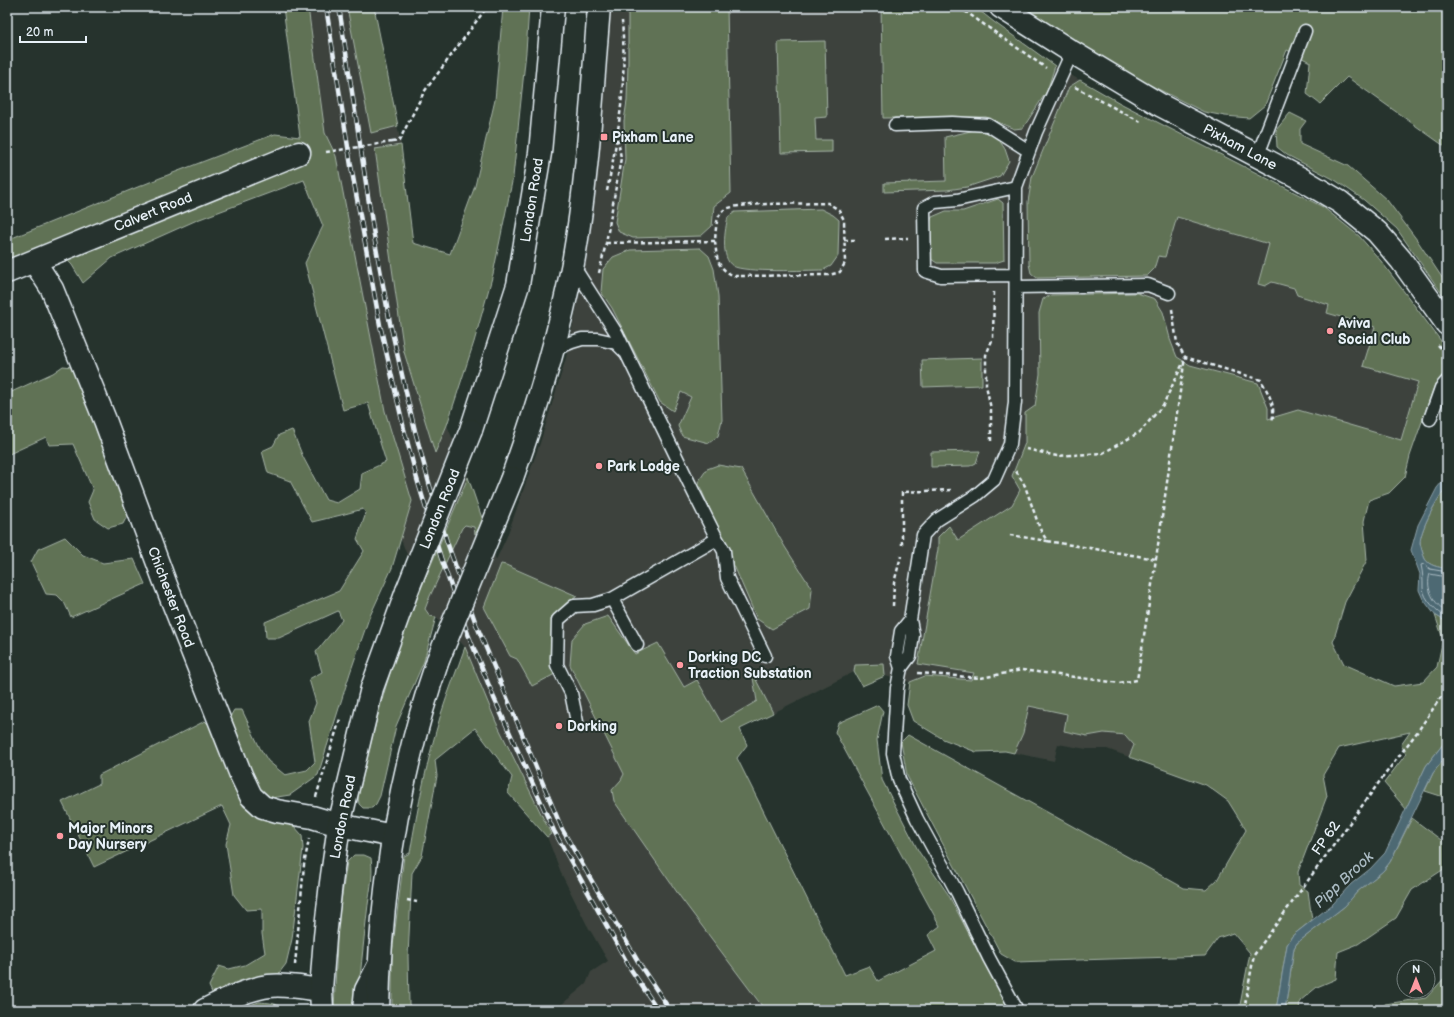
<svg xmlns="http://www.w3.org/2000/svg" width="1454" height="1017" viewBox="0 0 1454 1017" font-family="'Balsamiq Sans',sans-serif">
  <rect width="100%" height="100%" fill="#26332d"/>
  <filter id="ink" filterUnits="userSpaceOnUse"><feTurbulence type="fractalNoise" baseFrequency=".025" numOctaves="2"/><feDisplacementMap in="SourceGraphic" scale="8" xChannelSelector="R" yChannelSelector="G"/><feConvolveMatrix kernelMatrix="1 2 1 2 8 2 1 2 1" color-interpolation-filters="sRGB"/></filter>
  <g filter="url(#ink)">
    <path fill="#3c433d" fill-rule="evenodd" d="M283,7H374L401,145L413,243L434,379L447,425L468,477L496,560L507,536L540,443L566,358L578,300L588,249L595,198L610,7H975L994,22L1055,66L1120,103L1323,207L1359,236L1381,261L1447,350L1418,382L1405,477L1389,493L1369,500L1364,521L1367,560L1345,602L1333,642L1344,664L1246,830L1228,801L1206,785L1107,749H1086L1058,744L1054,761L1005,751L976,752L943,739L913,721L907,705L910,682L885,676L862,686L854,672L773,713L752,674L757,701L721,722L697,681L684,687L658,643L635,654L585,624L573,639L570,665L624,774L621,780L612,790L614,801L681,898L765,1010H555L586,984L591,972L608,961L587,925L562,875L547,837L550,835L496,722L465,647L436,617L430,616L425,609L430,596L407,555L400,537L386,462L368,403L343,410L305,263L323,226L303,180L300,137ZM698,482L771,519L785,547L812,589L810,609L772,629L728,549ZM501,564L506,565L577,596L552,617L550,658L532,686L517,658Z"/>
    <path fill="#617255" stroke="#a4b2a6" d="M283,7H308L325,133L336,156L385,411L412,501L392,568L369,618L350,673L318,775L290,795L271,798L252,784L227,722L234,710H242L260,748L268,761L285,775L307,770L315,762L309,721L316,703L309,679L322,672L316,652L342,620L338,611L279,638H266L265,622L339,591L364,551L357,539L366,513L363,509L341,515L312,522L290,481L268,473L262,451L273,446L279,435L292,430L303,457L326,500L337,503L360,489L362,473L386,462L368,403L343,410L305,263L323,226L304,180L197,220L112,258L83,283L72,265L53,245L7,262V240L160,178L275,134L300,137Z
      M347,7H374L398,126L371,133Z
      M503,7H529L526,52L513,177L493,274L474,342L447,425L435,453L404,352L375,149L401,145L413,243L450,254L475,186L495,100Z
      M628,7H727L731,193L714,206L712,226L701,236L633,238L619,232L615,222L625,159L624,121L627,101L628,62Z
      M881,7H975L994,22L1055,66L1047,91L1023,128L1014,129L986,117L883,118Z
      M1024,7H1447V148L1347,77L1320,104L1307,94L1310,62L1287,50L1265,105L1249,118L1225,116L1204,112L1100,60Z
      M825,41L827,117L815,118L816,140H832V152L781,153L778,42Z
      M1080,80L1120,103L1323,207L1359,236L1381,261L1447,349L1442,364L1447,369V375L1435,384L1410,456L1405,477L1389,493L1369,500L1364,521L1367,560L1345,602L1333,642L1344,664L1394,686L1423,682L1437,667L1443,639L1435,615L1447,622V739L1426,766L1406,809L1384,783L1406,754L1401,745L1410,732L1339,748L1323,775L1327,796L1298,872L1299,885L1308,891L1312,920L1292,936L1287,945L1276,1010H1239L1250,953L1233,933L1218,938L1205,956L1015,962L1001,954L907,776L901,742L908,735L1184,888L1206,890L1217,880L1246,830L1228,801L1206,785L1129,757L1134,745L1125,735L1104,733L1087,736L1064,731L1067,714L1029,706L1023,733L1014,753L1005,751L976,752L943,739L913,721L907,705L910,682L925,676L971,680L974,673L918,664L938,549V537L949,526L958,540L1012,505L1020,490L1012,476L1025,443V413L1035,406L1040,374L1039,313L1043,299L1051,295L1137,293L1155,299L1163,312L1171,342L1177,357L1190,365L1258,383L1268,408V419L1298,410L1401,440L1418,382L1363,366L1375,327L1327,313L1329,305L1297,295L1294,288L1272,282L1265,286L1258,284L1269,244L1177,217L1165,257L1158,256L1154,269L1147,276L1037,278L1031,273L1029,264L1028,202L1032,177L1069,87Z
      M1290,113L1306,121L1300,129V144L1348,166L1387,200L1417,240L1447,285V301L1397,229L1364,200L1335,180L1287,155L1277,147L1276,130Z
      M975,130L995,134L1005,149L1009,161L1000,176L967,187L947,190L884,192V183L946,181L945,137Z
      M998,199L1003,203L1004,260L995,263H937L931,259L929,227L932,217L946,211H963Z
      M821,209L833,215L839,220L838,256L831,266L823,270C807,270 744,273 733,266C720,258 725,229 728,217L735,212Z
      M700,248L709,256L714,269L718,296L722,420L718,436L709,443L682,436L678,426L691,397L681,392L673,411L660,402L612,308L601,292L603,269L613,257L630,250Z
      M982,358V385L923,387L922,360Z
      M63,366L73,367L128,514L123,524L108,528L95,519L88,502L93,490L73,444L49,445L46,437L7,455V394L53,373Z
      M980,451L976,463L970,466L931,467V452Z
      M718,465L741,469L785,547L812,589L810,609L772,629L757,619L698,482L707,469Z
      M468,477L483,521L475,534L474,527L465,525L462,528L430,596L425,609L430,616L436,617L424,661L396,726L380,796L376,804L372,808H363L359,804L358,797C369,748 381,699 397,651C418,592 444,535 468,477Z
      M1447,487V534L1443,543L1447,551V569C1439,567 1429,566 1425,559C1423,555 1421,547 1420,543C1420,530 1438,496 1447,487Z
      M65,537L83,555L103,563L134,559L145,584L71,617L64,602L57,595L46,594L31,562L38,549Z
      M501,564L506,565L577,596L552,617L550,658L555,674L532,686L517,659L510,656L484,607Z
      M608,616L635,654L658,643L684,687L697,680L721,722L757,701L752,672L773,713L740,729L747,745L737,758L845,975L869,966L878,981L936,951L928,935L940,926L835,732L838,723L878,705L883,711L877,740L882,780L919,852L948,894L1009,1010H765L681,898L614,801L612,790L621,780L624,774L570,665L572,639L585,624Z
      M465,647L496,722L551,834L547,837L508,793L512,777L475,728L435,760L437,776L422,856L412,873L408,956L409,1004L412,1010H392V954L404,856L410,853C418,806 427,760 441,714C448,692 457,670 465,647Z
      M884,664L885,676L862,686L854,672L855,665Z
      M205,721L214,730L238,793L244,807L260,815L279,822L294,826L302,835L303,848L292,939L286,964L276,977L213,995L209,986L219,966L229,969L245,965L265,953L262,934V909L246,910L234,895L226,844L231,825L222,806L94,867L62,802L99,784V775Z
      M1447,755V798L1425,791L1433,773Z
      M1412,818L1445,843L1444,869L1412,890L1396,918L1358,944L1338,952L1336,979L1317,987L1300,1001L1299,1010H1285L1294,948L1297,943L1345,906L1357,892L1383,871L1390,862Z
      M354,855H364L371,858C374,878 369,893 367,913C363,945 360,978 357,1010H334L338,921L347,862Z
      M1447,975V1010H1380L1385,1004L1426,998Z
      M259,1002C268,1003 277,1002 283,1010H236Z"/>
    <path fill="#4d6973" stroke="#8b9fa8" d="M1447,476V487C1438,496 1420,530 1420,543C1421,547 1423,555 1425,559C1429,566 1439,567 1447,569V622L1435,615L1423,599L1419,590L1420,574L1411,550L1418,525L1437,488Z
      M1447,739V755L1433,773L1390,862L1383,871L1357,892L1345,906L1297,943L1294,948L1285,1010H1276L1287,945L1292,936L1333,904L1350,885L1370,869L1385,853L1426,766Z"/>
    <g fill="none" stroke-linecap="round" stroke-linejoin="round">
      <path stroke="#aabbc3" stroke-width="1" d="M1447,572L1430,569L1424,564L1421,565C1423,574 1423,579 1423,588C1424,600 1437,611 1447,618
        M1447,577L1430,574C1425,589 1434,604 1447,612"/>
      <g stroke="#e8f1f8" stroke-width="15">
        <path id="service" d="M895,125L952,123L988,125L1029,151
          M1256,156L1262,144L1305,31
          M572,264L617,334L693,491L717,539L612,599L593,605L574,606L558,620L557,665L571,693L577,722
          M1015,275L941,276L925,271L924,208L935,202L957,200L1016,187
          M1016,287L1148,285L1169,293
          M553,350L572,342L582,339H598L616,343L625,352
          M1430,419L1441,388L1447,381
          M717,539L724,551L727,578L765,656
          M612,599L637,645
          M901,668L897,656L901,631L910,620
          M1017,1010L989,958L957,892L917,819L899,780L893,753L895,719L897,688L901,668L910,656L913,635L910,620L923,535L937,520L975,496L994,480L1010,444L1015,402L1016,187L1036,132L1072,52"/>
      </g>
      <g stroke="#e8f1f8" stroke-width="25">
        <path id="minor" d="M34,261L52,289L105,420L166,585L241,775L251,796L263,807L277,811L312,817L339,825L393,836
          M7,272L299,153
          M205,1010C224,1000 247,989 269,986C286,984 304,988 321,990"/>
      </g>
      <g stroke="#e8f1f8" stroke-width="25">
        <path id="secondary" d="M1001,7L1072,52L1162,106L1298,177L1340,202L1377,232L1401,260L1447,324"/>
      </g>
      <g stroke="#e8f1f8" stroke-width="25">
        <path id="primary" d="M364,1010L366,990L378,967"/>
      </g>
      <g stroke="#e8f1f8" stroke-width="25">
        <path id="trunk" d="M471,430L518,285L540,153L553,7
          M512,478C537,408 559,336 573,263C588,179 592,92 599,7
          M322,1010L321,990L325,937L331,883L339,825L372,688L407,591
          M378,1010C380,891 399,773 438,660"/>
      </g>
      <path stroke="#e8f1f8" stroke-width="2.5" stroke-dasharray="4 3" stroke-linecap="butt" d="M959,7L1046,68
        M1075,87L1141,122
        M392,142L399,141L424,92L487,7
        M607,191C619,132 627,82 622,21
        M885,239L908,238
        M844,240H855
        M606,243L715,241C716,231 715,217 724,210C734,202 810,204 828,203L839,210L844,220L845,263L840,272L829,275L734,276C716,267 717,259 715,241
        M599,273L606,243L621,158L618,139
        M1172,309L1177,343L1185,357L1261,380C1269,395 1276,404 1272,422
        M1438,345L1447,355
        M991,441V409L986,385V355L993,338L994,291
        M1026,449L1057,456L1103,453L1140,432L1163,405L1184,361
        M1016,471L1025,486L1040,529L1047,541L1156,559
        M1010,535L1047,541
        M902,545V492L951,490
        M893,606L894,583L901,556
        M918,673L981,678L1022,670L1119,683L1137,680L1156,559L1185,357
        M316,797L340,719
        M407,900L417,902
        M295,965L304,865L309,839
        M1244,1010L1254,955L1380,781L1418,731L1447,688"/>
      <use href="#service" stroke="#26332d" stroke-width="12"/>
      <use href="#minor" stroke="#26332d" stroke-width="22"/>
      <use href="#secondary" stroke="#26332d" stroke-width="22"/>
      <use href="#primary" stroke="#26332d" stroke-width="22"/>
      <use href="#trunk" stroke="#26332d" stroke-width="22"/>
      <g stroke="#e8f1f8" stroke-width="4.5">
        <path id="rail" d="M326,7L351,166L380,325L404,429L417,479L441,558L468,634L494,698L554,831L630,968L658,1010
          M339,7L375,242L390,323L415,431L429,483L447,542L476,624L562,829L640,965L670,1010"/>
      </g>
      <use href="#rail" stroke="#26332d" stroke-width="3" stroke-dasharray="9" stroke-linecap="butt"/>
      <g stroke="#e8f1f8" stroke-width="25" stroke-linecap="butt">
        <path id="trunk-bridge" d="M407,591L471,430
          M438,660L512,478"/>
      </g>
      <path stroke="#e8f1f8" stroke-width="2.5" stroke-dasharray="4 3" stroke-linecap="butt" d="M326,152L392,142"/>
      <use href="#trunk-bridge" stroke="#26332d" stroke-width="22"/>
    </g>
  </g>
  <g fill="#ff9aa2" stroke="#26332d" stroke-width="1.5">
    <rect x="600" y="133" width="8" height="8" rx="2"/>
    <circle cx="1330" cy="331" r="4"/>
    <circle cx="599" cy="466" r="4"/>
    <circle cx="680" cy="665" r="4"/>
    <circle cx="559" cy="726" r="4"/>
    <circle cx="60" cy="836" r="4"/>
  </g>
  <g text-anchor="middle" dominant-baseline="central" stroke-width="4" stroke-linejoin="round" paint-order="stroke">
    <g font-size="14" font-weight="bold" fill="#e8f1f8" stroke="#26332d" text-anchor="start">
      <text x="612" y="137">Pixham Lane</text>
      <text x="1338" y="323">Aviva<tspan x="1338" dy="16">Social Club</tspan></text>
      <text x="607" y="466">Park Lodge</text>
      <text x="688" y="657">Dorking DC<tspan x="688" dy="16">Traction Substation</tspan></text>
      <text x="567" y="726">Dorking</text>
      <text x="68" y="828">Major Minors<tspan x="68" dy="16">Day Nursery</tspan></text>
    </g>
    <g font-size="14" fill="#e8f1f8" stroke="#26332d">
      <text transform="translate(1240 147) rotate(28)">Pixham Lane</text>
      <text transform="translate(532 200) rotate(-81)">London Road</text>
      <text transform="translate(153 212) rotate(-22)">Calvert Road</text>
      <text transform="translate(440 509) rotate(-68)">London Road</text>
      <text transform="translate(171 597) rotate(69)">Chichester Road</text>
      <text transform="translate(343 817) rotate(-79)">London Road</text>
      <text transform="translate(1326 838) rotate(-55)">FP 62</text>
    </g>
    <g font-size="15" font-style="italic" fill="#aabbc3" stroke="#26332d">
      <text transform="translate(1344 880) rotate(-43)">Pipp Brook</text>
    </g>
  </g>
  <rect width="1454" height="1017" fill="none" stroke="#26332d" stroke-width="24"/>
  <rect x="12" y="12" width="1430" height="993" fill="none" stroke="#e8f1f8" stroke-width="1.5" filter="url(#ink)"/>
  <g transform="translate(1416 979)"><circle r="19" fill="#26332d" stroke="#747f7e"/>
  <path d="M0-3L7 15L0 10L-7 15Z" fill="#ff9aa2"/>
  <text y="-6" font-size="11" font-weight="bold" text-anchor="middle" fill="#e8f1f8">N</text>
  </g>
  <path d="M20 36v6h66v-6" fill="none" stroke="#e8f1f8" stroke-width="2"/>
  <text x="26" y="36" font-size="12" fill="#e8f1f8" stroke="#26332d" stroke-width="3" paint-order="stroke">20 m</text>
</svg>
